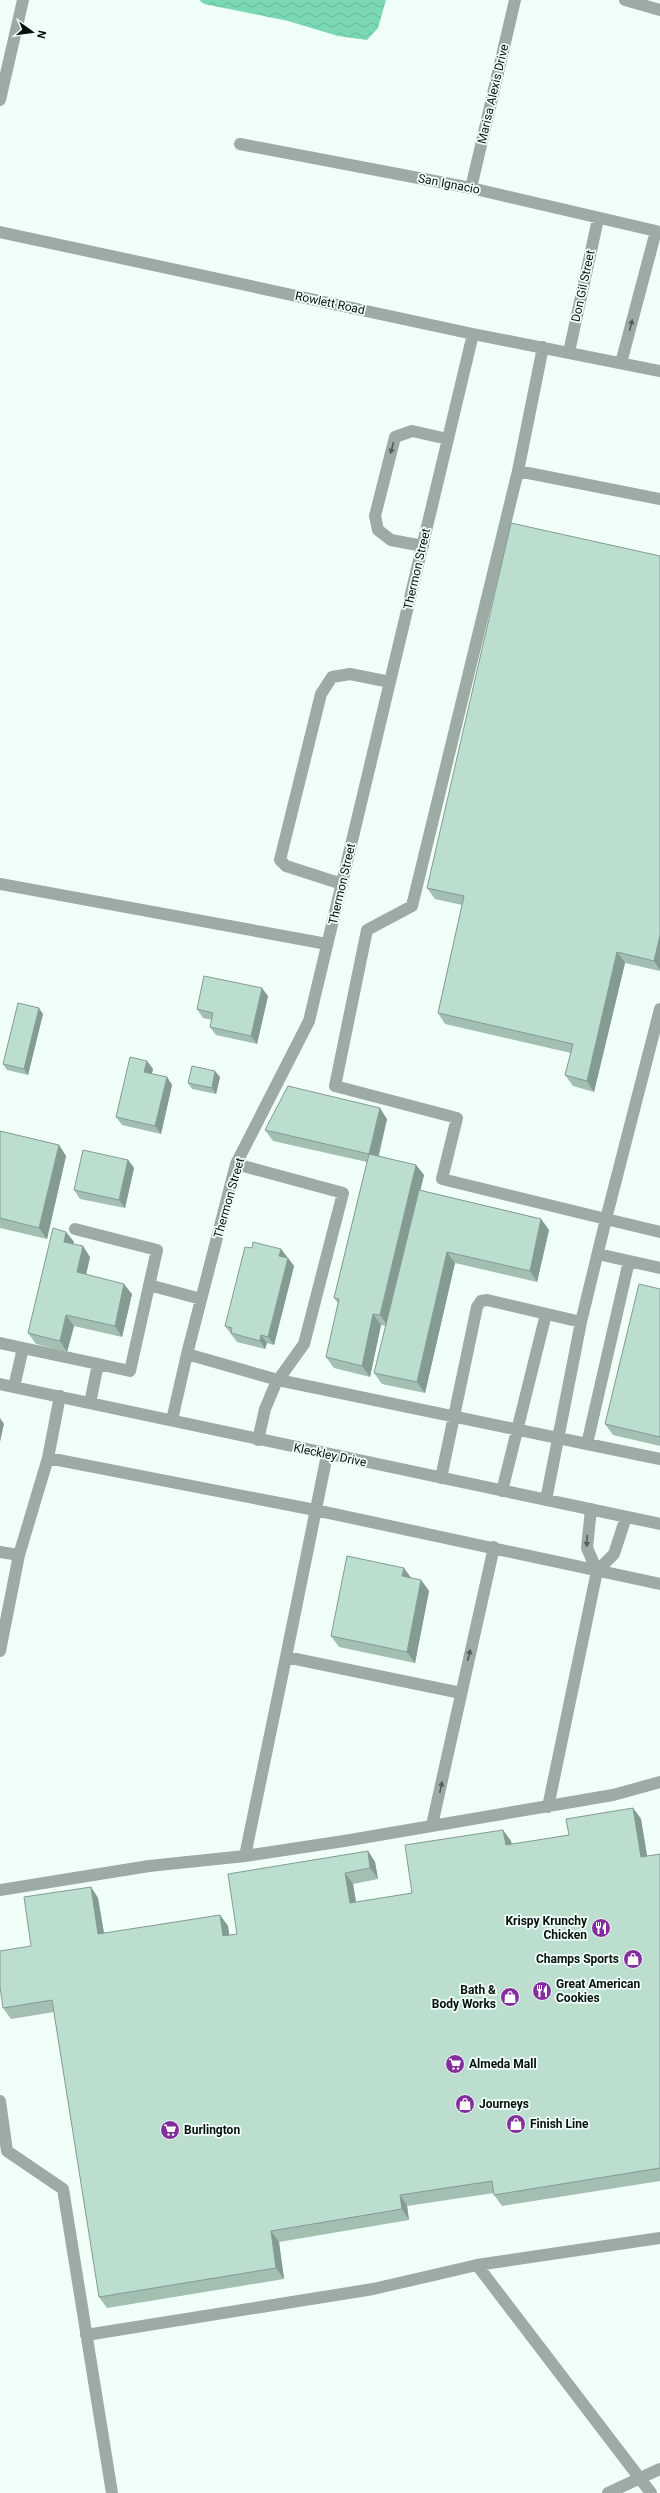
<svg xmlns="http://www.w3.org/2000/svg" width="660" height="2493" viewBox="0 0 660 2493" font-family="Roboto,sans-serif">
  <defs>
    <pattern id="water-waves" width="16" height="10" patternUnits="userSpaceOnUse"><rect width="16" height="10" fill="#7bd8b5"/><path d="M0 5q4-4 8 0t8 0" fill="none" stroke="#69b89a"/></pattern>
  </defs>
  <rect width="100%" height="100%" fill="#f1fff9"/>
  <path fill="url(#water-waves)" d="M199,0H386L378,28L367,40L338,36L288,21L204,4Z"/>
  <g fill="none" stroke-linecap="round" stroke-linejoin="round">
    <path stroke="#9daba5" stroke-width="12" d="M625,0L660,10
      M0,100L23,0
      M240,144L471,188L656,231L621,363
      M471,188L515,0
      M0,232L473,334L660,371
      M543,347L518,471L412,906L367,930L335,1086L457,1118L442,1179L606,1219L581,1322L546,1500
      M569,352L598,219
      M518,471L660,499
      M423,546L391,540L378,530L375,516L395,437L412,431L448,439
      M0,884L327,944
      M342,884L286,866L280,860L321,694L332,677L350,674L390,682
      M660,1009L606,1219L660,1232
      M236,1164L343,1193L304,1344L276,1383L265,1409L258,1440
      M75,1229L157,1250L130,1371L98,1364L90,1403
      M598,1254L660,1268
      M629,1261L587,1444L660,1459
      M149,1285L201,1299
      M0,1343L98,1364
      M187,1354L278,1380L587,1444
      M0,1384L660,1524
      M14,1387L23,1348
      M172,1420L187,1354L236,1164L309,1021L473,334
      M327,1455L286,1657L461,1693
      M48,1458L315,1510L660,1584
      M441,1478L477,1307L481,1301L487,1300L581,1322
      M502,1491L546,1314
      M591,1509L587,1548L597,1571
      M0,1552L19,1555
      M0,1651L19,1555L48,1458L60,1396
      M548,1807L597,1571L614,1554L626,1517
      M432,1825L494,1547
      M245,1856L286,1657
      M0,1890L149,1866L245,1856L344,1841L613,1795L660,1782
      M0,2101L7,2151L63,2189L112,2493
      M477,2265L651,2493
      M86,2335L373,2289L477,2265L660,2238
      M608,2493L660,2469"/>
  </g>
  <path fill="#a2bfb2" d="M660,556V971L625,963L594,1092L573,1086L565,1075L571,1053L445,1024L438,1013L462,905L435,899L427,888Z
    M268,996L257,1044L216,1035L210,1027L212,1020L203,1018L197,1009Z
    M43,1014L28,1075L7,1070L3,1064Z
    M147,1061L153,1069L152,1074L167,1077L172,1085L161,1134L122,1125L116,1117Z
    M220,1077L216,1094L192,1089L188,1083Z
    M387,1119L379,1156L416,1165L424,1175L420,1190L541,1219L549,1230L537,1282L455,1263L425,1393L382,1384L374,1373L386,1326L381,1325L370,1377L334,1368L326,1357L338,1303L334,1298L367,1162L273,1141L265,1130Z
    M0,1131L59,1145L66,1156L47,1239L0,1228Z
    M128,1160L134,1168L125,1208L80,1199L74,1190Z
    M66,1232L74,1242L73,1244L90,1257L86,1275L132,1294L122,1337L74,1326L67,1352L36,1344L28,1333Z
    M252,1248L281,1249L294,1266L274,1345L267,1343L265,1349L237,1342L225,1326Z
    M660,1289V1446L613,1435L605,1424Z
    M421,1580L429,1591L415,1663L339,1647L331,1636Z
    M633,1808L641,1819L647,1856L660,1854V2181L502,2206L494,2195V2193L407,2206L409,2220L279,2242L284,2279L107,2308L99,2297L54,2012L11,2019L3,2008L31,1946L91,1887L98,1898L104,1934L220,1915L228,1926L229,1935L237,1934L368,1851L375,1862L378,1879L353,1884L356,1902L412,1893L503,1830L511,1841L512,1844L569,1835Z"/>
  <path fill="#849b91" d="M660,935V970L654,961Z
    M617,952L625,963L594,1092L587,1081Z
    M262,988L268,996L257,1044L251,1036Z
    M39,1008L43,1014L28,1075L24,1069Z
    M147,1061L153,1069L150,1080L144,1072Z
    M215,1071L220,1077L216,1094L212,1088Z
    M167,1077L172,1085L161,1134L155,1126Z
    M380,1108L387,1119L376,1165L369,1154Z
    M59,1145L66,1156L47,1239L39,1228Z
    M128,1160L134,1168L125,1208L119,1200Z
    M416,1165L424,1175L388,1326L380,1315Z
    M541,1219L549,1230L537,1282L530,1271Z
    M66,1232L74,1242L71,1253L64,1242Z
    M83,1246L90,1257L84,1283L77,1272Z
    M281,1249L287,1257L285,1264L279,1256Z
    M447,1252L455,1263L425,1393L417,1382Z
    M288,1258L294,1266L274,1345L268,1337Z
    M124,1284L132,1294L122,1337L115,1326Z
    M373,1314L381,1325L370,1377L362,1366Z
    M66,1315L74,1326L67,1352L60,1341Z
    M261,1335L267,1343L265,1349L260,1341Z
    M0,1418L4,1424L0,1442Z
    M404,1568L412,1579L402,1576Z
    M421,1580L429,1591L415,1663L407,1652Z
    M633,1808L641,1819L649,1868L641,1857Z
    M503,1830L511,1841L513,1856L506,1845Z
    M368,1851L375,1862L378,1879L370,1868Z
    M345,1873L353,1884L358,1914L350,1903Z
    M91,1887L98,1898L106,1945L98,1934Z
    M220,1915L228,1926L231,1947L223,1936Z
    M400,2195L407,2206L409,2220L402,2209Z
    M271,2231L279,2242L284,2279L276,2268Z"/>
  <path fill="#bcdecf" stroke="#849b91" d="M511,523L660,556V935L654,961L617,952L587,1081L565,1075L573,1044L438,1013L464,896L427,888Z
    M204,976L262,988L251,1036L210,1027L213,1013L197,1009Z
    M18,1003L39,1008L24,1069L3,1064Z
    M130,1057L147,1061L144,1072L167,1077L155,1126L116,1117Z
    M192,1066L215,1071L212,1088L188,1083Z
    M288,1086L380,1108L369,1154L265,1130Z
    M0,1131L59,1145L39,1228L0,1218Z
    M83,1150L128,1160L119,1200L74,1190Z
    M369,1154L416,1165L380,1315L373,1314L362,1366L326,1357L339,1299L334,1298Z
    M419,1190L541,1219L530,1271L447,1252L417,1382L374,1373Z
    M53,1228L66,1232L64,1242L83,1246L77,1272L124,1284L115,1326L66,1315L60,1341L28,1333Z
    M253,1242L281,1249L279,1256L288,1258L268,1337L261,1335L260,1341L231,1333L232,1328L225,1326L245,1247L252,1248Z
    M639,1284L660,1289V1437L605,1424Z
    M347,1556L404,1568L402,1576L421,1580L407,1652L331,1636Z
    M633,1808L641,1857L660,1854V2168L494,2195L492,2181L400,2195L402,2209L271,2231L276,2268L99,2297L52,2000L3,2008L0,1987V1951L31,1946L24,1897L91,1887L98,1934L220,1915L223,1936L237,1934L228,1874L368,1851L370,1868L345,1873L350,1903L412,1893L405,1845L503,1830L506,1845L569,1835L566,1819Z"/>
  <defs><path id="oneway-solid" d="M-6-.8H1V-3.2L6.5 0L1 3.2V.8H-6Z"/></defs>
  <g fill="#525e59">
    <use href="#oneway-solid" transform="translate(631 325) rotate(-76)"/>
    <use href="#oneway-solid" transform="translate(392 448) rotate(104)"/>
    <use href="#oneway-solid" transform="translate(587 1541) rotate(93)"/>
    <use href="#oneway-solid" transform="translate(469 1655) rotate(-77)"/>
    <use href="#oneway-solid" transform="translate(441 1787) rotate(-78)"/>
  </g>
  <defs>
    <g id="restaurant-disc" transform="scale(1)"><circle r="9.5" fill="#832e9c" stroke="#f1fff9"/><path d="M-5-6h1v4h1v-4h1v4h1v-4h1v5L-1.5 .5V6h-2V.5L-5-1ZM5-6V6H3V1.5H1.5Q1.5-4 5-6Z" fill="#fff"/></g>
    <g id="shop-disc" transform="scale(1)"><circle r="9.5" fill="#832e9c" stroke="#f1fff9"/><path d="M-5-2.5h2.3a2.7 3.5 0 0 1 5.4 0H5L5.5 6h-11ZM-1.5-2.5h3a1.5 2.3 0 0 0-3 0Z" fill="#fff"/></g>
    <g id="supermarket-disc" transform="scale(1)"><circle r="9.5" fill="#832e9c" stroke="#f1fff9"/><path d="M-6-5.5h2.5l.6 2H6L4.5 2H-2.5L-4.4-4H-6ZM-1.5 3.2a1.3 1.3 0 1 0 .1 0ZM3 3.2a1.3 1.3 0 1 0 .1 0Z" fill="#fff"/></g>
  </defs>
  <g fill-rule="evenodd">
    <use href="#restaurant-disc" x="601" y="1928"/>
    <use href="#shop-disc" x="633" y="1959"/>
    <use href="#restaurant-disc" x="542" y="1991"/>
    <use href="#shop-disc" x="510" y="1997"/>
    <use href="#supermarket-disc" x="455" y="2064"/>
    <use href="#shop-disc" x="465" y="2104"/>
    <use href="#shop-disc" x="516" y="2124"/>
    <use href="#supermarket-disc" x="170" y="2130"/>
  </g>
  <g text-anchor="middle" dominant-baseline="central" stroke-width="3.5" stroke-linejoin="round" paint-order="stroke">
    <g font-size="12" fill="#06110d" stroke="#f1fff9">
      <text transform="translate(493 94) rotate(-77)">Marisa Alexis Drive</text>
      <text transform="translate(449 184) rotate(11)">San Ignacio</text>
      <text transform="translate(583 286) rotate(-78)">Don Gil Street</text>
      <text transform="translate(330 303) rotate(12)">Rowlett Road</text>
      <text transform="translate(417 569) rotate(-77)">Thermon Street</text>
      <text transform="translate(342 884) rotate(-77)">Thermon Street</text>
      <text transform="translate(229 1198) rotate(-74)">Thermon Street</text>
      <text transform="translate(330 1455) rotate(12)">Kleckley Drive</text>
    </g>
    <g font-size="12" font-weight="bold" fill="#06110d" stroke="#f1fff9" text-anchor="start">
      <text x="587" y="1921" text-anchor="end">Krispy Krunchy<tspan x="587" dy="14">Chicken</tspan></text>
      <text x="619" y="1959" text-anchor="end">Champs Sports</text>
      <text x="556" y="1984">Great American<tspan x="556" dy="14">Cookies</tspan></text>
      <text x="496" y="1990" text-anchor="end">Bath &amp;<tspan x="496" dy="14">Body Works</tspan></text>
      <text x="469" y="2064">Almeda Mall</text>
      <text x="479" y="2104">Journeys</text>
      <text x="530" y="2124">Finish Line</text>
      <text x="184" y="2130">Burlington</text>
    </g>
  </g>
  <g transform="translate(32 32) rotate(104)" stroke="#f1fff9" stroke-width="3" paint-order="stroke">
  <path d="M0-3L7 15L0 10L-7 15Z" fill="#06110d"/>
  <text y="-6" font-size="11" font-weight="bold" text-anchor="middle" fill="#06110d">N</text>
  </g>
</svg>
